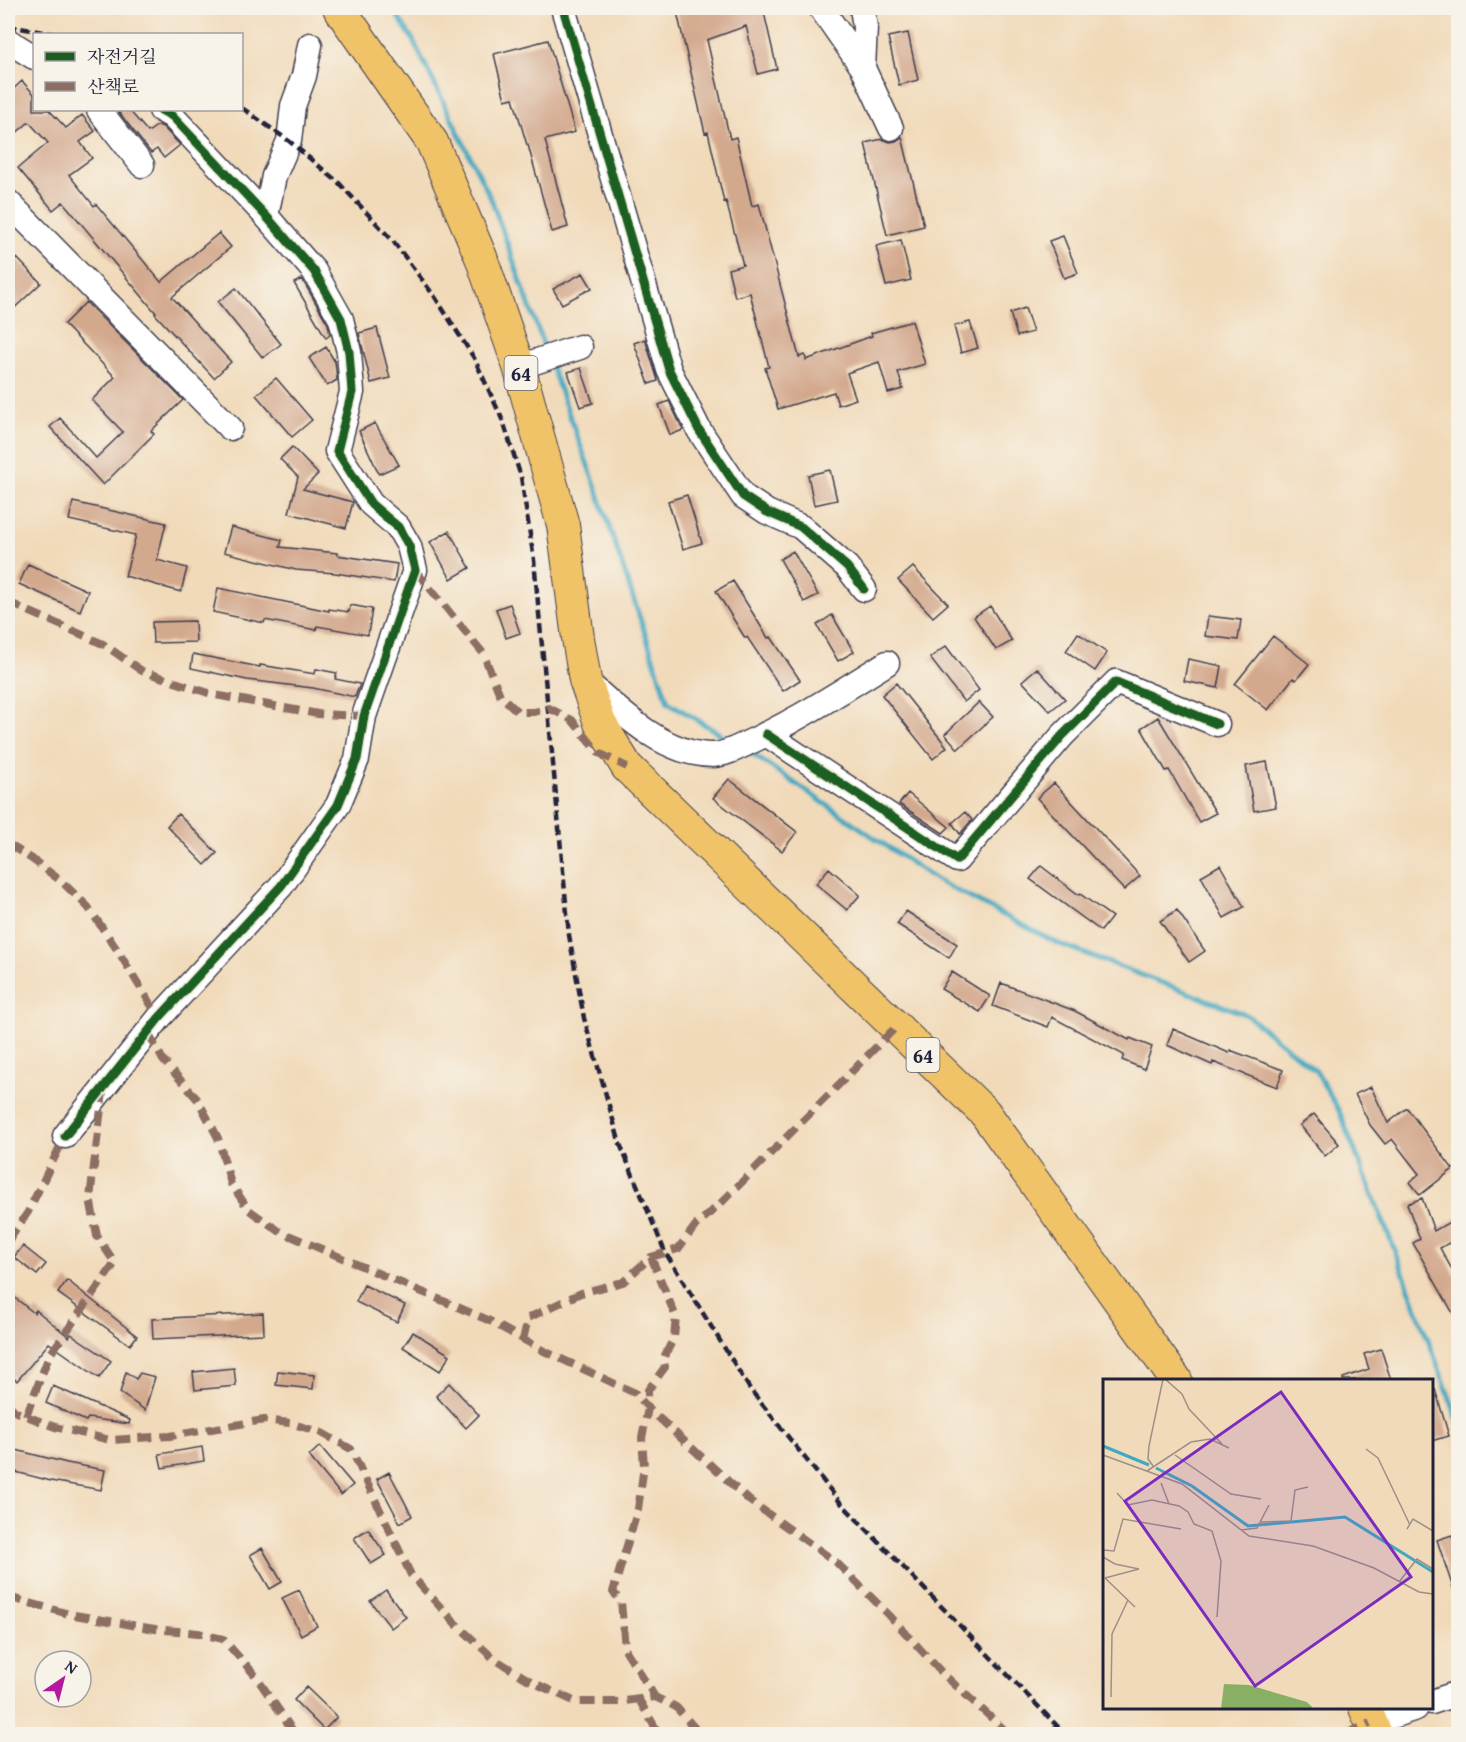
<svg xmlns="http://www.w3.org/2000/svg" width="1466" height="1742" viewBox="0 0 1466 1742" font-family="'Gentium Book Plus','Noto Serif KR',serif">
  <rect width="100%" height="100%" fill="#f7f3e8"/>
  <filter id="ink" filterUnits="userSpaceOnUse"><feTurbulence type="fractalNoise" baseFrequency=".0167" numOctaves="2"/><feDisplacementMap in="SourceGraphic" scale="12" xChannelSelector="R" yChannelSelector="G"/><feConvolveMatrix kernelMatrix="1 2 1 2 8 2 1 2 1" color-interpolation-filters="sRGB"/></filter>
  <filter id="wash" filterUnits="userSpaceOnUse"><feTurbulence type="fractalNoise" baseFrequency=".008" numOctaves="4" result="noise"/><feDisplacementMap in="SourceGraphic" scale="24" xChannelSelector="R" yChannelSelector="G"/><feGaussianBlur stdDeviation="1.35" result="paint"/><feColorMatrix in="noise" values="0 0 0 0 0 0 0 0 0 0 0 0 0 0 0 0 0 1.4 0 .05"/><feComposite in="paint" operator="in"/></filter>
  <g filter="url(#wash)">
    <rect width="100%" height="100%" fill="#f1daba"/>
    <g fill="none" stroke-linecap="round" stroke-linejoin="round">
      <path stroke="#41a8c1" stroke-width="5" d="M392,8L412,38L492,201L546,352
        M550,363L596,487L668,702L733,742
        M748,751L936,880L1057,943L1247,1015L1316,1071L1339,1111L1395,1251L1458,1420"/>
    </g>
    <g id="blocks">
      <path fill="#d3a98e" d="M676,8H763L777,69L758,74L746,26L707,40L730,139L736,137L752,206L759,204L799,357L805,355L806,360L872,336L871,333L912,321L925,364L898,372L903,389L888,393L879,362L847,373L856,399L838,405L834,392L778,409L765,368L769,367L750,293L735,297L728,269L743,265L726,201L724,202L708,132L705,133Z
        M908,33L918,80L899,85L888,37Z
        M548,40L575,132L545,140L568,227L552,232L528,145H527L513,98L505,100L494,54Z
        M22,81L34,94V110H49L66,128L82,115L95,131L80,142L92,158L69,175L94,206L96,204L161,282L219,233L231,247L172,297L231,362L214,378L155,314L156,313L63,202L53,210L18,168L48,143L29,122L8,140V94Z
        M117,110H129L148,132L158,125L163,127L180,145L164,158L157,149L151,153Z
        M902,137L924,226L887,235L865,143L882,139L890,142L896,141Z
        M1063,236L1078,273L1064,278L1049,241Z
        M901,240L911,280L886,286L876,246Z
        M17,258L41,283L8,314V268Z
        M583,273L592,288L562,304L553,289Z
        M302,279L328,324L330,335L326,338L294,283Z
        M236,288L281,344L263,358L218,302Z
        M86,302L183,400L151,431L154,434L103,485L50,427L60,418L96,458L123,432L92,400L115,377L64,324Z
        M1025,308L1033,332L1017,336L1010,313Z
        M970,322L978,348L961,353L954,326Z
        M377,328L390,378L371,383L359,333Z
        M645,339L658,381L649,384L634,343Z
        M326,347L335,362L337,380L327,386L309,358Z
        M581,368L593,403L580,407L568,372Z
        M276,378L312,420L292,437L256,395Z
        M669,401L683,430L670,435L659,405Z
        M375,423L399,465L379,474L359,431Z
        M292,447L318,474L303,489L353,502L346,528L289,513L298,477L280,459Z
        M830,470L837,500L814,505L808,475Z
        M687,495L702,543L683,549L668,501Z
        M73,502L166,523L157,560L187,568L181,592L125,576L136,535L69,520Z
        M231,527L282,540L280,547L337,553V555L397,564L394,582L335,573L296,570L224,552Z
        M449,531L470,568L451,579L430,542Z
        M793,551L818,595L804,602L780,559Z
        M28,564L88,591L80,611L19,584Z
        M913,567L948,604L933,617L898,580Z
        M733,581L768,638L771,637L800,680L783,691L747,637L745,638L716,591Z
        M218,588L329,611V609L349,612L350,605L372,609L368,635L317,626L316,630L265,620L264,623L213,612Z
        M510,604L520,633L506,638L496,609Z
        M990,606L1012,641L996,650L974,617Z
        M832,615L854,652L838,661L817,625Z
        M1208,616L1241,620L1238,640L1205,636Z
        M195,621L196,642L153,643L152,622Z
        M1078,633L1107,653L1095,671L1066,651Z
        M1273,636L1309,664L1296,680L1293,678L1268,710L1235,684Z
        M946,646L979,690L964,702L930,658Z
        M193,654L260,667V665L315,674L316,669L337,673L335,679L360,684L355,697L313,688L247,680L191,668Z
        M1188,659L1222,666L1218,688L1184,681Z
        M1037,668L1065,699L1050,711L1022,681Z
        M896,683L947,747L933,759L882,695Z
        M979,702L993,717L958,749L945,734Z
        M1158,717L1216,813L1199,822L1169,770L1166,771L1141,728Z
        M1267,762L1276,807L1254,811L1246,766Z
        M729,779L797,832L782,851L713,798Z
        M1054,783L1140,876L1124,890L1037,798Z
        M908,793L949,827L943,833L899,804Z
        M965,812L972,820L960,834L952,823Z
        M178,814L217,853L205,865L167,826Z
        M1220,865L1244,907L1224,918L1201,876Z
        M1041,866L1079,895L1080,894L1112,917L1101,931L1030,879Z
        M829,868L860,895L847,910L816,884Z
        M1177,910L1205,951L1189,962L1160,921Z
        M906,911L957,944L949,958L897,924Z
        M952,972L990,996L980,1012L941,989Z
        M1001,983L1075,1011L1129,1040L1130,1038L1152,1047L1144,1069L1122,1060L1124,1055L1052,1017L1048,1027L993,1006Z
        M1173,1029L1229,1053L1230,1050L1283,1070L1277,1087L1213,1062L1212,1065L1167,1045Z
        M1371,1087L1388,1123L1407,1108L1453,1169L1420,1195L1410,1182L1419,1174L1392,1139L1385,1144L1370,1125L1355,1094Z
        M1314,1114L1339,1144L1325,1156L1300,1125Z
        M1422,1198L1434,1231L1458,1217V1238L1440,1248L1458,1280V1322L1413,1243L1420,1239L1407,1204Z
        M23,1246L46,1264L37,1275L14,1257Z
        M67,1280L137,1336L130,1345L58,1293Z
        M364,1285L405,1305L397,1322L356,1302Z
        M8,1292L34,1313L36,1310L69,1337L71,1334L111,1361L99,1378L49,1343L17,1381L8,1373Z
        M263,1313L264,1334L153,1339L152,1319Z
        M413,1332L450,1355L440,1371L403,1347Z
        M1381,1349L1391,1380H1343V1378L1369,1369L1364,1354Z
        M234,1368L236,1386L195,1390L193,1372Z
        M278,1371L314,1375L313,1389L276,1385Z
        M126,1372L136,1379L140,1373L155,1377L145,1410L120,1393Z
        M449,1383L479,1415L466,1428L436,1396Z
        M53,1386L130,1420L129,1424L88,1418L86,1421L46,1403Z
        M1431,1389H1435L1449,1436L1431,1441Z
        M320,1446L353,1485L341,1495L309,1456Z
        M202,1447L204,1461L162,1468L159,1454Z
        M8,1448L67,1463L105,1470L101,1490L51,1481L8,1470Z
        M389,1472L412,1516L400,1523L377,1479Z
        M368,1529L386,1555L371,1564L354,1538Z
        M1452,1535L1458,1554V1597H1456L1437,1540Z
        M262,1548L282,1582L270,1589L250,1555Z
        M299,1590L317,1626L301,1635L282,1598Z
        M386,1590L406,1617L391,1628L370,1601Z
        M306,1687L337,1717L324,1730L294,1700Z"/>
    </g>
  </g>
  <g filter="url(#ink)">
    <use href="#blocks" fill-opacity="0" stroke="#413e4e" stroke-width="1.5"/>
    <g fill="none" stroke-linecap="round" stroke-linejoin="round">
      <g stroke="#413e4e" stroke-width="27">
        <path id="minor" d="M563,8L669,370L699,430L743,496L767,512L801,527L847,567L864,589
          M821,8L863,68L891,128
          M862,8L865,27L863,68
          M8,41L34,57
          M99,110L142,165
          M8,202L230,428
          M266,216L274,176L289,141L293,106L304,76L310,45
          M519,367L580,347
          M585,680C619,711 664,755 713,755C725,755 741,746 752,741C799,719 842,691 887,663
          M766,734L957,860L1062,736L1116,682L1217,724
          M65,1136L159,1018L281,886L338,805L357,759L364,716L415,570L409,546L398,527L371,504L337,451L352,392L349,352L341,319L314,271L266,216L172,116L161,110
          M1432,1702L1458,1693
          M1370,1723L1416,1708"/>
      </g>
      <g stroke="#413e4e" stroke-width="34">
        <path id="major" d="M339,8L432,142L481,257L519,367L563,525L578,638L585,680L600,723L627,767L985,1113L1176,1380
          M1365,1708L1376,1734"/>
      </g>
      <use href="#minor" stroke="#fff" stroke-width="24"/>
      <use href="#major" stroke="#f1c369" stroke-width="32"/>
      <path stroke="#22223b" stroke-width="4.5" stroke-dasharray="9 4.5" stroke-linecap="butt" d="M8,26L56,34
        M242,108L289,141L338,182L393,241L435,297L474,358L503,421L521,477L534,560L569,935L584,1018L620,1144L665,1252L750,1389L840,1502L1065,1734"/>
      <path stroke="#8d6e63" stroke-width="8" stroke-dasharray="15 8" stroke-linecap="butt" d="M415,570L483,653L500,695L518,712H534L549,708L572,720L599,753L627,767
        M8,602L103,644L142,671L172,681L215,695L318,714L364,716
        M8,844L32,859L61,881L88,907L118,951L159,1018
        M148,1033L163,1060L198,1100L218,1138L231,1184L249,1210L279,1231L488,1320L544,1351L635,1393L648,1408L750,1501L836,1562L889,1615L942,1673L1009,1734
        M8,1241L28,1212L65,1136
        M651,1257L676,1317L674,1338L663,1359L665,1367L648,1390V1408L642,1438L644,1466L638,1509L613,1592L621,1601L625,1649L655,1697
        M523,1340L528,1318L581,1293L623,1282L651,1257L678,1249L696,1225L718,1206L895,1028
        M8,1404L16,1412L55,1427L110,1440L170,1436L264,1420L290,1423L322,1433L351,1449L411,1575L455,1623L493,1658L532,1682L576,1702H617L655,1697L676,1707L700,1734
        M26,1416L49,1356L115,1263L97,1236L90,1198L103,1092
        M8,1597L69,1614L155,1629L198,1633L223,1639L255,1675L295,1734
        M638,1698L659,1734
        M1346,1734L1370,1723"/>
      <g stroke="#f7f3e8" stroke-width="13">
        <path id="cycleway" d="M563,8L669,370L699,430L743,496L767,512L801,527L847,567L864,589
          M766,734L957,860L1062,736L1116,682L1217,724
          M65,1136L159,1018L281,886L338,805L357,759L364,716L415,570L409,546L398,527L371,504L337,451L352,392L349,352L341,319L314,271L266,216L172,116L161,110"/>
      </g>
      <use href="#cycleway" stroke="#1b5e20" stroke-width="9"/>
    </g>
  </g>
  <g text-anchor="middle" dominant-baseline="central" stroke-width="4.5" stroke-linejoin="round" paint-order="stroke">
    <g fill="#f7f3e8" stroke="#62616f" stroke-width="1.5">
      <rect x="504.5" y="356" width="33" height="34" rx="4.5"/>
      <rect x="906.5" y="1038" width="33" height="34" rx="4.5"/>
    </g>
    <g font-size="20" font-weight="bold" fill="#22223b">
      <text x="521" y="373">64</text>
      <text x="923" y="1055">64</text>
    </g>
  </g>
  <g transform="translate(1103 1379)">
    <rect width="330" height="330" fill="#f1daba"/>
    <path d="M121,305L146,306L204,323L211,330H118Z" fill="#89af65"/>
    <path fill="none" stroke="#41a8c1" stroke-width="3" d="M0,67L46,86M53,89L89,107L145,147L242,138L330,193"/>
    <path fill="none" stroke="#9e9087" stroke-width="1.5" d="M62,0L79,15L86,30L119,65M263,70L275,79L307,146M0,76L79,105L146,157L210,167L271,189L316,213L330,215M72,76L128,115L158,120M50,87L45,80L46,67L60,0M44,92L88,63L107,60L126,69M58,104L66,125M14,114L25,126L49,121L76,127L85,133L91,145L109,152L118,182L114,238M158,143L188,142L192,111L205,108M304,150L310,140L330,152M138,151L154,149L166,126M0,171L11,172L20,140L78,150M0,178L12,185L36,190L2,199M2,199L32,228M296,203L314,180L330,190M8,318L9,255L25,221"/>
    <path fill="#7b2cbf" fill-opacity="0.15" stroke="#7b2cbf" stroke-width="3" d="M178,13L308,198L152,307L22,122Z"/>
    <rect width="330" height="330" fill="none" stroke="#22223b" stroke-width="3"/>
  </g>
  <rect width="1466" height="1742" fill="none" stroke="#f7f3e8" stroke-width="30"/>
  <rect x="33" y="33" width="210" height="78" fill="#f7f3e8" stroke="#a29fa3" stroke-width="1.5"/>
  <rect x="45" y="52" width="30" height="9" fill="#1b5e20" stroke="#a29fa3" stroke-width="1.5"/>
  <text x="87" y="63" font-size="18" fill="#22223b">자전거길</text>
  <rect x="45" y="82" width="30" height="9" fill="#8d6e63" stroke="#a29fa3" stroke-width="1.5"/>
  <text x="87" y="93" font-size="18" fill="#22223b">산책로</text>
  <g transform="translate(63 1679) rotate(35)"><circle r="28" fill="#f7f3e8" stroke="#a29fa3" stroke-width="1.5"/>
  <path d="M0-4.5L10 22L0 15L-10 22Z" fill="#b5179e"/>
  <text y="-9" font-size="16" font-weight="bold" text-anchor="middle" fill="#22223b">N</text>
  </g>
</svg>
